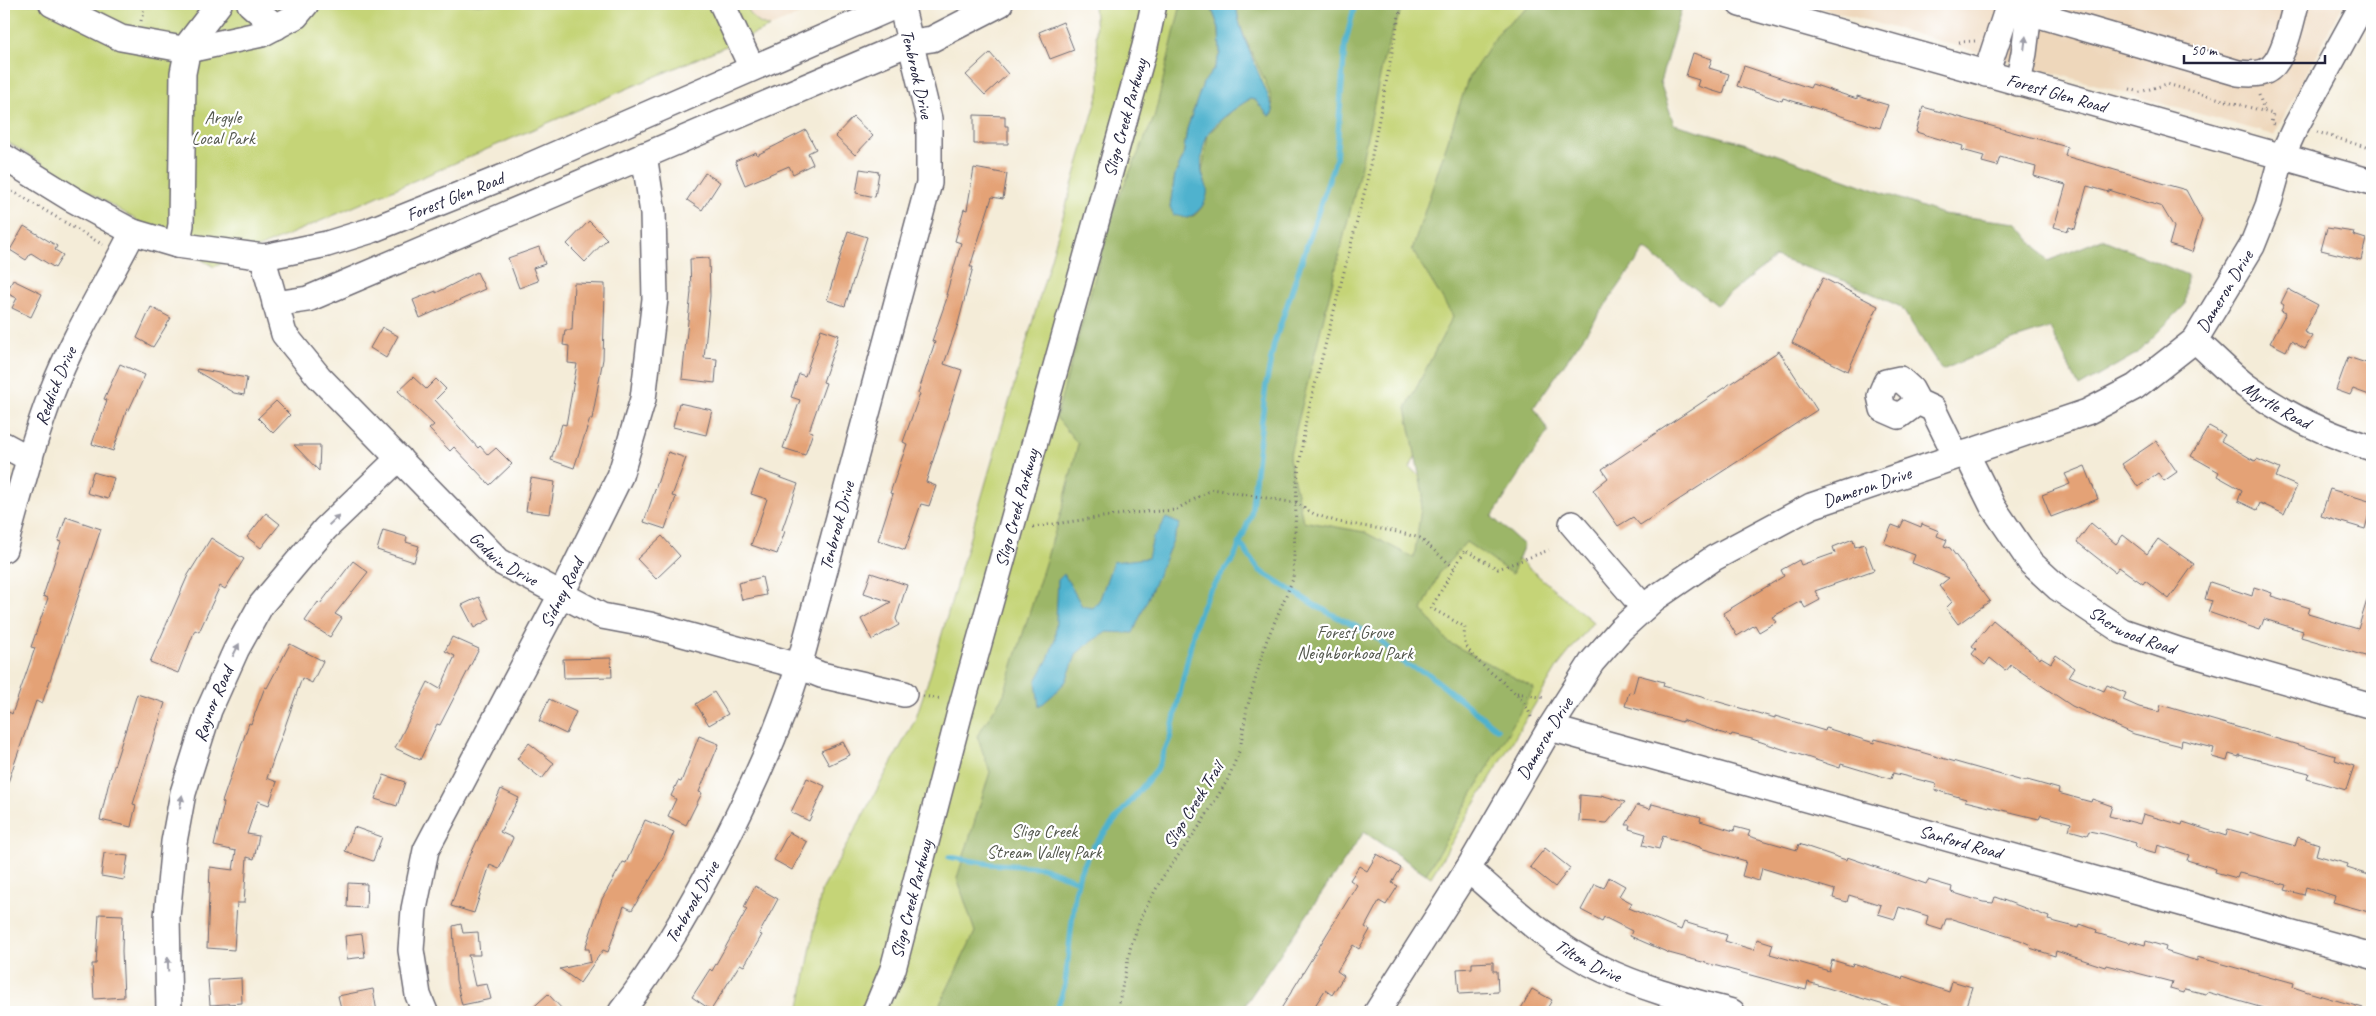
<svg xmlns="http://www.w3.org/2000/svg" width="2376" height="1016" viewBox="0 0 2376 1016" font-family="Caveat,sans-serif">
  <rect width="100%" height="100%" fill="#fff"/>
  <filter id="ink" filterUnits="userSpaceOnUse"><feTurbulence type="fractalNoise" baseFrequency=".02" numOctaves="2"/><feDisplacementMap in="SourceGraphic" scale="10" xChannelSelector="R" yChannelSelector="G"/><feConvolveMatrix kernelMatrix="1 2 1 2 8 2 1 2 1" color-interpolation-filters="sRGB"/></filter>
  <filter id="wash" filterUnits="userSpaceOnUse"><feTurbulence type="fractalNoise" baseFrequency=".0096" numOctaves="4" result="noise"/><feDisplacementMap in="SourceGraphic" scale="20" xChannelSelector="R" yChannelSelector="G"/><feGaussianBlur stdDeviation="1.12" result="paint"/><feColorMatrix in="noise" values="0 0 0 0 0 0 0 0 0 0 0 0 0 0 0 0 0 1.4 0 .05"/><feComposite in="paint" operator="in"/></filter>
  <g filter="url(#wash)">
    <rect width="100%" height="100%" fill="#f4ecd8"/>
    <path fill="#eed7bb" d="M746,4H826L770,27L759,24L751,17Z
      M1808,4H2343L2274,135Z"/>
    <path fill="#c5d477" stroke="#747b59" d="M4,4H746C751,17 755,23 770,27L214,267L4,140Z
      M1094,4H1568L1523,218L1410,468L1593,622L1558,666L1431,877L1340,815L1221,1012H799L821,892L915,720L930,675L1100,89Z"/>
    <path fill="#9cb668" stroke="#5f6c52" d="M1181,4H1210L1219,28L1220,53L1214,69L1203,84L1187,129L1183,157L1175,175L1170,207L1187,218L1195,215L1202,207L1207,189L1202,172L1208,134L1235,108L1250,99L1255,100L1269,116L1273,114C1276,86 1235,37 1237,4H1403L1384,57L1358,179L1289,458L1303,521L1364,532L1414,558L1423,494L1406,408L1453,316L1412,250L1468,79L1501,29L1533,4H1658L1681,10L1660,82L1674,124L1747,144L1942,214L2017,223L2048,261L2102,239L2187,275L2185,305L2136,354L2079,387L2050,328L2015,339L1942,370L1901,307L1845,281L1775,257L1716,305L1645,249L1534,407L1548,431L1492,517L1524,545L1512,574L1466,542L1440,572L1422,610L1448,642L1534,688L1426,874L1364,832L1240,1012H936L975,932L957,878L990,772L977,736L1004,694L1063,506L1078,444L1056,417L1115,205L1154,118Z"/>
    <path fill="#4fb2ce" stroke="#386a84" d="M1210,4H1237C1235,28 1265,83 1273,109V114L1269,116L1255,100L1250,99C1238,106 1215,122 1208,134C1203,143 1200,163 1202,173C1203,178 1206,183 1207,188C1209,201 1199,213 1187,218L1174,215L1170,207L1172,193L1175,175L1183,157L1187,129L1203,83L1214,69L1220,53L1219,28Z
      M1166,518L1180,524L1133,633L1107,632L1092,641L1077,653L1066,681L1054,694L1039,707L1036,681L1048,659L1055,639L1058,580L1064,574L1082,606L1093,608L1100,599L1113,562L1148,558L1153,537L1159,531Z"/>
    <g fill="none" stroke-linecap="round" stroke-linejoin="round">
      <path stroke="#4fb2ce" stroke-width="5.5" d="M1240,543L1259,570L1316,606L1378,638L1406,665L1427,673L1497,729
        M949,857L991,864L1041,867L1078,881
        M1056,1012L1065,985L1075,894L1080,872L1093,847L1157,769L1170,738L1196,621L1208,593L1234,558L1251,515L1266,385L1274,344L1336,158L1345,45L1355,4"/>
    </g>
    <g id="blocks">
      <path fill="#e4a276" d="M1063,22L1074,50L1050,59L1039,32Z
        M990,53L1008,74L985,95L966,75Z
        M1693,53L1712,59L1709,68L1729,74L1723,94L1697,86L1699,80L1686,76Z
        M1744,66L1810,88L1812,84L1857,99V96L1888,105L1880,128L1783,98L1782,101L1737,86Z
        M1923,107L2067,147L2065,156L2186,190L2202,220L2192,252L2169,245L2174,227L2162,207L2109,190V192L2087,186L2075,229L2069,227L2068,231L2054,227L2066,185L2034,176L2036,167L2000,157L1997,166L1982,162L1984,156L1962,150L1963,146L1916,132Z
        M974,115L1005,116V126H1008V144H974Z
        M853,117L873,136L855,155L835,136Z
        M806,130L816,149L808,153L813,164L793,174L789,166L745,185L735,161L756,152L757,155Z
        M974,168L1007,174L1003,199L992,197L970,267H973L958,324L944,364L962,370L926,482L936,486L929,506L921,504L905,550L878,540L893,494L890,493L907,444L903,442L920,394L918,393L935,342L932,341L948,295H946L961,243L955,241L964,209L967,210Z
        M860,169L879,172L875,197L856,193Z
        M705,173L720,182L702,210L687,200Z
        M589,221L607,239L585,262L567,244Z
        M24,226L57,246L55,250L63,255L55,268L31,253L26,260L10,250Z
        M2327,228L2354,232L2353,235L2366,239L2361,260L2321,250Z
        M848,231L867,237L845,306L827,300Z
        M539,247L545,264L533,268L538,281L519,288L508,258Z
        M709,258L710,296L704,358L717,359L715,383L682,379L691,292L690,259Z
        M477,272L485,289L420,318L413,300L436,291V293Z
        M1823,278L1878,306L1848,371L1792,343Z
        M13,280L42,294L31,317L12,308L17,298L6,293Z
        M574,283L605,284V291L603,359L592,419H590L574,468L551,460L562,424L566,425L577,364L568,363L569,346L563,345L565,330H572Z
        M2288,289L2318,305L2304,332L2312,336L2305,349L2291,341L2286,351L2270,343L2286,313L2281,311L2284,305L2281,303Z
        M151,307L171,318L153,347L137,338Z
        M382,327L398,336L386,358L370,348Z
        M821,329L839,335L823,382L826,383L809,431L813,432L805,455L783,448L800,400L791,397L799,374L805,376Z
        M1779,351L1817,410L1640,525L1633,517L1618,526L1593,490L1608,478L1602,469Z
        M2348,357L2372,365V396L2353,389L2350,395L2336,390Z
        M120,364L145,375L129,410L127,409L113,451L92,444L107,400L104,399Z
        M197,369L247,378L244,395L234,393L196,371Z
        M413,377L426,389L436,379L446,389L435,400L478,448L480,446L488,455L496,448L512,464L490,485L454,447L450,451L429,429L434,425L398,391Z
        M276,401L290,415L273,433L258,418Z
        M679,403L712,410L706,435L673,427Z
        M2209,426L2225,435L2221,441L2255,461L2257,459L2280,469L2276,477L2297,486L2284,514L2260,503L2257,510L2238,501L2242,490L2217,476L2219,472L2191,456Z
        M2156,441L2177,472L2164,481L2158,473L2138,487L2122,464Z
        M294,445H320L319,471Z
        M668,452L686,458L672,496L676,497L665,529L644,522Z
        M2085,466L2098,499L2051,517L2042,495L2070,484L2065,474Z
        M760,470L798,484L782,530L785,531L777,554L751,545L767,499L751,494Z
        M93,472L114,478L108,499L87,493Z
        M531,478L555,482L550,514L526,511Z
        M2330,489L2372,502L2365,529L2321,516Z
        M266,513L280,524L261,548L247,537Z
        M66,517L101,529L42,704L36,701L6,788H4V727L9,712L12,714L35,648L31,647L48,598L43,596L61,542L58,541Z
        M1904,520L1921,527L1922,524L1939,531L1937,536L1947,540L1944,546L1950,548L1990,601L1958,624L1946,608L1952,602L1939,586L1949,578L1912,563L1915,555L1884,543L1892,525L1900,528Z
        M2091,523L2116,544L2123,535L2147,554L2158,539L2194,564L2169,599L2145,581L2143,584L2119,567L2115,572L2077,542Z
        M383,530L407,537L406,542L419,546L414,562L377,550Z
        M662,536L680,556L656,579L637,559Z
        M211,538L244,559L225,589L220,586L199,632L195,630L178,673L150,662L188,575Z
        M1853,539L1855,547L1864,544L1874,570L1815,591L1820,600L1805,608L1801,601L1772,617L1776,622L1759,632L1755,625L1737,636L1723,613L1784,576L1781,570L1799,560L1801,565L1835,553L1833,547Z
        M353,561L368,572L335,614L342,618L330,637L305,621L318,602L320,604Z
        M871,573L907,585L896,619L899,625L872,640L861,619L891,602L864,593Z
        M762,577L766,595L742,600L738,583Z
        M2210,582L2252,596L2254,587L2272,593L2271,596L2310,608L2308,614L2358,629L2369,594L2372,595V658L2301,637L2303,631L2264,619L2260,630L2208,612L2212,601L2205,599Z
        M479,597L490,619L474,628L462,605Z
        M1993,620L2040,659L2041,657L2051,663L2056,655L2074,668L2069,676L2104,691L2107,685L2126,693L2123,700L2139,707L2159,712L2161,705L2336,756L2335,760L2354,766L2346,790L2307,779L2309,773L2239,755V757L2229,754L2227,761L2212,757L2214,748L2182,740L2181,746L2134,734L2072,706L2011,665L2006,671L1990,658L1985,665L1972,654L1976,649L1972,646Z
        M452,637L479,649L440,725L437,724L420,760L395,748L428,682L440,689L455,656L445,651Z
        M290,644L323,661L312,683L302,678L267,778L277,782L269,805L258,801L247,834L259,836L254,859L247,857L244,903H237L234,950L207,948L210,867L233,870L236,851L214,846L224,803L222,802L249,723L251,724L265,687L267,688Z
        M611,658L612,677L564,678L563,659Z
        M1638,675L1664,682L1663,686L1775,718V716L1825,731L1826,728L1874,743L1875,739L2026,782L2027,780L2038,783L2059,789L2058,793L2091,802L2092,799L2112,806L2109,816L2140,824L2143,814L2182,825L2183,822L2226,836L2228,829L2249,835L2250,832L2295,846L2298,837L2319,844L2316,855L2348,864L2347,868L2372,876V913L2333,902L2335,896L2306,887L2304,895L2285,890L2287,885L2257,877L2239,873L2237,878L2215,872L2216,869L2187,860L2189,855L2158,845L2156,853L2135,847L2136,843L2104,834L2089,831L2087,835L2069,830L2071,823L2041,815L2039,819L1965,801L1966,799L1935,790L1936,784L1893,773L1891,779L1841,764L1840,768L1752,739L1732,734L1731,736L1682,720V722L1625,706L1629,692L1633,693Z
        M714,692L728,714L709,725L696,704Z
        M137,694L165,703L133,804L136,805L131,827L100,820L109,782Z
        M549,699L576,712L566,734L539,721Z
        M699,736L719,744L699,792L702,793L686,825L668,816L676,799L671,796L678,781L681,782Z
        M843,742L850,755L829,765L821,751Z
        M529,743L554,763L542,779L517,759Z
        M384,775L405,782L397,806L375,799Z
        M807,778L825,786L809,821L791,812Z
        M501,789L519,798L500,832L513,838L499,869L490,865L474,913L451,906L463,871Z
        M1580,795L1601,797V795L1625,802L1607,823L1579,821Z
        M1652,804L1701,817L1700,821L1734,831L1735,827L1750,831L1748,836L1797,850L1799,844L1846,860L1847,857L1926,884L1928,880L1952,887L1951,892L1983,902L1993,903L1995,897L2049,917L2048,920L2079,928L2080,924L2097,930L2096,933L2130,943L2131,941L2145,945L2146,941L2166,947L2165,951L2197,961V957L2276,979V978L2294,983L2293,987L2308,992L2363,1008L2362,1012H2277L2207,992L2206,994L2185,989L2184,993L2170,989L2172,982L2106,965L2105,967L2056,951L2055,956L2030,948L2031,945L2020,940L1952,919H1946L1942,930L1926,925L1928,916L1899,907L1895,919L1878,914L1881,905L1849,895L1847,902L1833,898L1835,890L1762,868L1759,881L1742,876L1746,861L1700,848V847L1663,836L1659,849L1643,845L1646,834L1629,829L1630,825H1626L1637,805L1650,809Z
        M645,820L674,832L663,858L632,910L624,906L608,952L603,950L580,983L560,969L591,962L589,949H585L602,899L623,862L626,863Z
        M354,827L382,837L373,861L345,851Z
        M789,832L807,842L792,870L774,860Z
        M1545,848L1570,868L1555,887L1530,867Z
        M104,853L128,856L124,880L101,876Z
        M1377,854L1401,868L1392,883L1398,886L1386,905L1379,901L1365,927L1370,930L1359,949L1353,945L1337,971L1344,976L1332,995L1325,990L1311,1012H1279L1357,885L1350,880L1359,866L1367,871Z
        M1609,877L1625,886L1619,896L1632,903L1629,908L1681,930L1684,922L1727,935L1725,941L1754,950L1757,939L1773,944L1770,954L1829,971L1832,960L1852,966L1853,963L1902,979L1903,976L1949,992L1952,981L1972,987L1964,1012H1907L1808,982L1806,990L1669,953L1630,936L1632,931L1604,917L1602,921L1581,910L1595,884L1604,888Z
        M348,883L367,884L366,908L347,907Z
        M755,886L778,899L759,934L762,935L744,966L740,964L711,1010L692,997L710,969L712,971L747,909L744,907Z
        M99,914L123,915L122,951L124,997L94,999L92,964H96Z
        M461,924L463,933L478,932L480,955H468L475,986L487,984L491,999L462,1005L456,980L453,926Z
        M362,934L365,957L347,959L345,936Z
        M1493,962V971H1497L1498,992L1459,994L1457,969L1472,968V963Z
        M241,978L242,1003L210,1005L208,980Z
        M373,989L377,1012H342L338,996Z
        M1532,989L1552,1000L1545,1012H1519Z
        M548,994L565,1012H528Z"/>
    </g>
  </g>
  <g filter="url(#ink)">
    <use href="#blocks" fill-opacity="0" stroke="#6c6972" stroke-width="1"/>
    <g fill="none" stroke-linecap="round" stroke-linejoin="round">
      <g stroke="#6c6972" stroke-width="28">
        <g id="minor">
          <path d="M52,4L121,38L188,50L262,34L296,16L306,4"/>
          <path d="M250,4L276,27"/>
          <path d="M722,4L752,68"/>
          <path id="s1" d="M1740,4L2372,182"/>
          <path d="M2029,12L2238,73C2247,74 2257,75 2266,71C2284,63 2291,22 2296,4"/>
          <path d="M1986,74L2009,4"/>
          <path d="M2018,83L2024,53L2030,4"/>
          <path id="s2" d="M4,157L72,199L133,232L177,245L264,257L327,244L369,231L506,176L900,4"/>
          <path d="M177,245L181,225L183,73L189,43L219,4"/>
          <path id="s3" d="M264,257L266,270L284,334L319,377L499,561L602,616L650,625L799,666L821,675L904,694"/>
          <path d="M275,304L308,299L911,42L932,39L1000,4"/>
          <path id="s4" d="M2195,340C2212,355 2228,372 2246,386C2284,414 2327,435 2372,448"/>
          <path d="M1918,402L1899,416L1883,409L1880,396L1886,382L1900,379L1911,389L1918,402L1933,409L1956,456"/>
          <path d="M4,445L30,459"/>
          <path id="s5" d="M1966,453L1993,507L2031,563L2058,588L2122,631L2181,651L2372,706"/>
          <path d="M1572,524L1644,608"/>
          <path id="s6" d="M4,549C19,497 32,443 52,392C73,337 106,285 133,232"/>
          <path id="s7" d="M1550,728L2372,956"/>
          <path id="s8" d="M1468,869C1509,905 1551,946 1602,969C1644,989 1688,1000 1732,1012"/>
          <path id="s9" d="M169,1012L167,917L174,842L183,793L209,710L236,650L261,605L325,529L399,458"/>
          <path id="s10" d="M425,1012L418,995L411,950L414,909L426,850L561,595L620,476L643,399L655,299L653,213L644,155"/>
          <path id="s11" d="M621,1012C657,966 687,913 715,861C748,798 778,734 799,666L929,183V119L901,4"/>
          <path id="s12" d="M875,1012L893,969L961,708L1145,46L1154,4"/>
          <path id="s13" d="M1377,1012L1468,869L1550,728L1592,662L1620,630L1654,599L1714,558L1811,506L2087,412L2135,387L2195,340L2252,246L2268,206L2282,156L2295,128L2363,4"/>
        </g>
      </g>
      <path stroke="#6c6972" stroke-width="3" stroke-dasharray="1 4" stroke-linecap="butt" d="M141,21L145,4
        M1959,42L1975,41
        M2130,89L2140,92L2167,84L2273,114L2271,123L2274,124
        M2259,95L2264,110
        M2317,132L2372,149
        M4,186L103,245
        M1033,527L1131,513L1175,510L1213,489L1296,503L1314,514L1338,522L1393,531L1420,538L1454,568
        M1517,693L1545,698
        M923,696L942,699
        M1531,717C1521,686 1475,669 1465,643C1464,639 1464,632 1465,627L1431,608L1465,550L1498,569L1549,550
        M1117,1012L1131,945L1143,913L1162,878L1201,824L1228,779L1240,749L1247,708L1266,642L1293,579L1297,481L1306,420L1366,186L1399,16L1404,4"/>
      <use href="#minor" stroke="#fff" stroke-width="25"/>
    </g>
    <defs><path id="oneway-solid" d="M-6-.8H1V-3.2L6.5 0L1 3.2V.8H-6Z" transform="scale(1.25)"/></defs>
    <g fill="#9c9ca7">
      <use href="#oneway-solid" transform="translate(2025 43) rotate(-83)"/>
      <use href="#oneway-solid" transform="translate(334 520) rotate(-44)"/>
      <use href="#oneway-solid" transform="translate(236 650) rotate(-63)"/>
      <use href="#oneway-solid" transform="translate(181 802) rotate(-80)"/>
      <use href="#oneway-solid" transform="translate(168 964) rotate(-92)"/>
    </g>
  </g>
  <g text-anchor="middle" dominant-baseline="central" stroke-width="4.5" stroke-linejoin="round" paint-order="stroke">
    <g font-size="18" fill="#22223b" stroke="#fff">
      <text transform="translate(917 74) rotate(77)">Tenbrook Drive</text>
      <text stroke="none"><textPath href="#s1" startOffset="329">Forest Glen Road</textPath></text>
      <text stroke="none"><textPath href="#s12" startOffset="929">Sligo Creek Parkway</textPath></text>
      <text stroke="none"><textPath href="#s2" startOffset="484">Forest Glen Road</textPath></text>
      <text stroke="none"><textPath href="#s13" startOffset="1161">Dameron Drive</textPath></text>
      <text stroke="none"><textPath href="#s6" startOffset="171">Reddick Drive</textPath></text>
      <text stroke="none"><textPath href="#s4" startOffset="105">Myrtle Road</textPath></text>
      <text stroke="none"><textPath href="#s13" startOffset="741">Dameron Drive</textPath></text>
      <text stroke="none"><textPath href="#s12" startOffset="524">Sligo Creek Parkway</textPath></text>
      <text stroke="none"><textPath href="#s11" startOffset="536">Tenbrook Drive</textPath></text>
      <text stroke="none"><textPath href="#s3" startOffset="395">Godwin Drive</textPath></text>
      <text stroke="none"><textPath href="#s10" startOffset="456">Sidney Road</textPath></text>
      <text stroke="none"><textPath href="#s5" startOffset="251">Sherwood Road</textPath></text>
      <text stroke="none"><textPath href="#s9" startOffset="314">Raynor Road</textPath></text>
      <text stroke="none"><textPath href="#s13" startOffset="321">Dameron Drive</textPath></text>
      <text transform="translate(1193 805) rotate(-58)">Sligo Creek Trail</text>
      <text stroke="none"><textPath href="#s7" startOffset="426">Sanford Road</textPath></text>
      <text stroke="none"><textPath href="#s12" startOffset="119">Sligo Creek Parkway</textPath></text>
      <text stroke="none"><textPath href="#s11" startOffset="131">Tenbrook Drive</textPath></text>
      <text stroke="none"><textPath href="#s8" startOffset="152">Tilton Drive</textPath></text>
    </g>
    <g font-size="18" fill="#53574d" stroke="#fff">
      <text x="223" y="117">Argyle<tspan x="223" dy="21">Local Park</tspan></text>
      <text x="1355" y="632">Forest Grove<tspan x="1355" dy="21">Neighborhood Park</tspan></text>
      <text x="1044" y="831">Sligo Creek<tspan x="1044" dy="21">Stream Valley Park</tspan></text>
    </g>
  </g>
  <rect width="2376" height="1016" fill="none" stroke="#fff" stroke-width="20"/>
  <path d="M2184 55v8h141v-8" fill="none" stroke="#22223b" stroke-width="2.5"/>
  <text x="2191" y="55" font-size="15" fill="#22223b" stroke="#ffffff" stroke-width="4" paint-order="stroke">50 m</text>
</svg>
